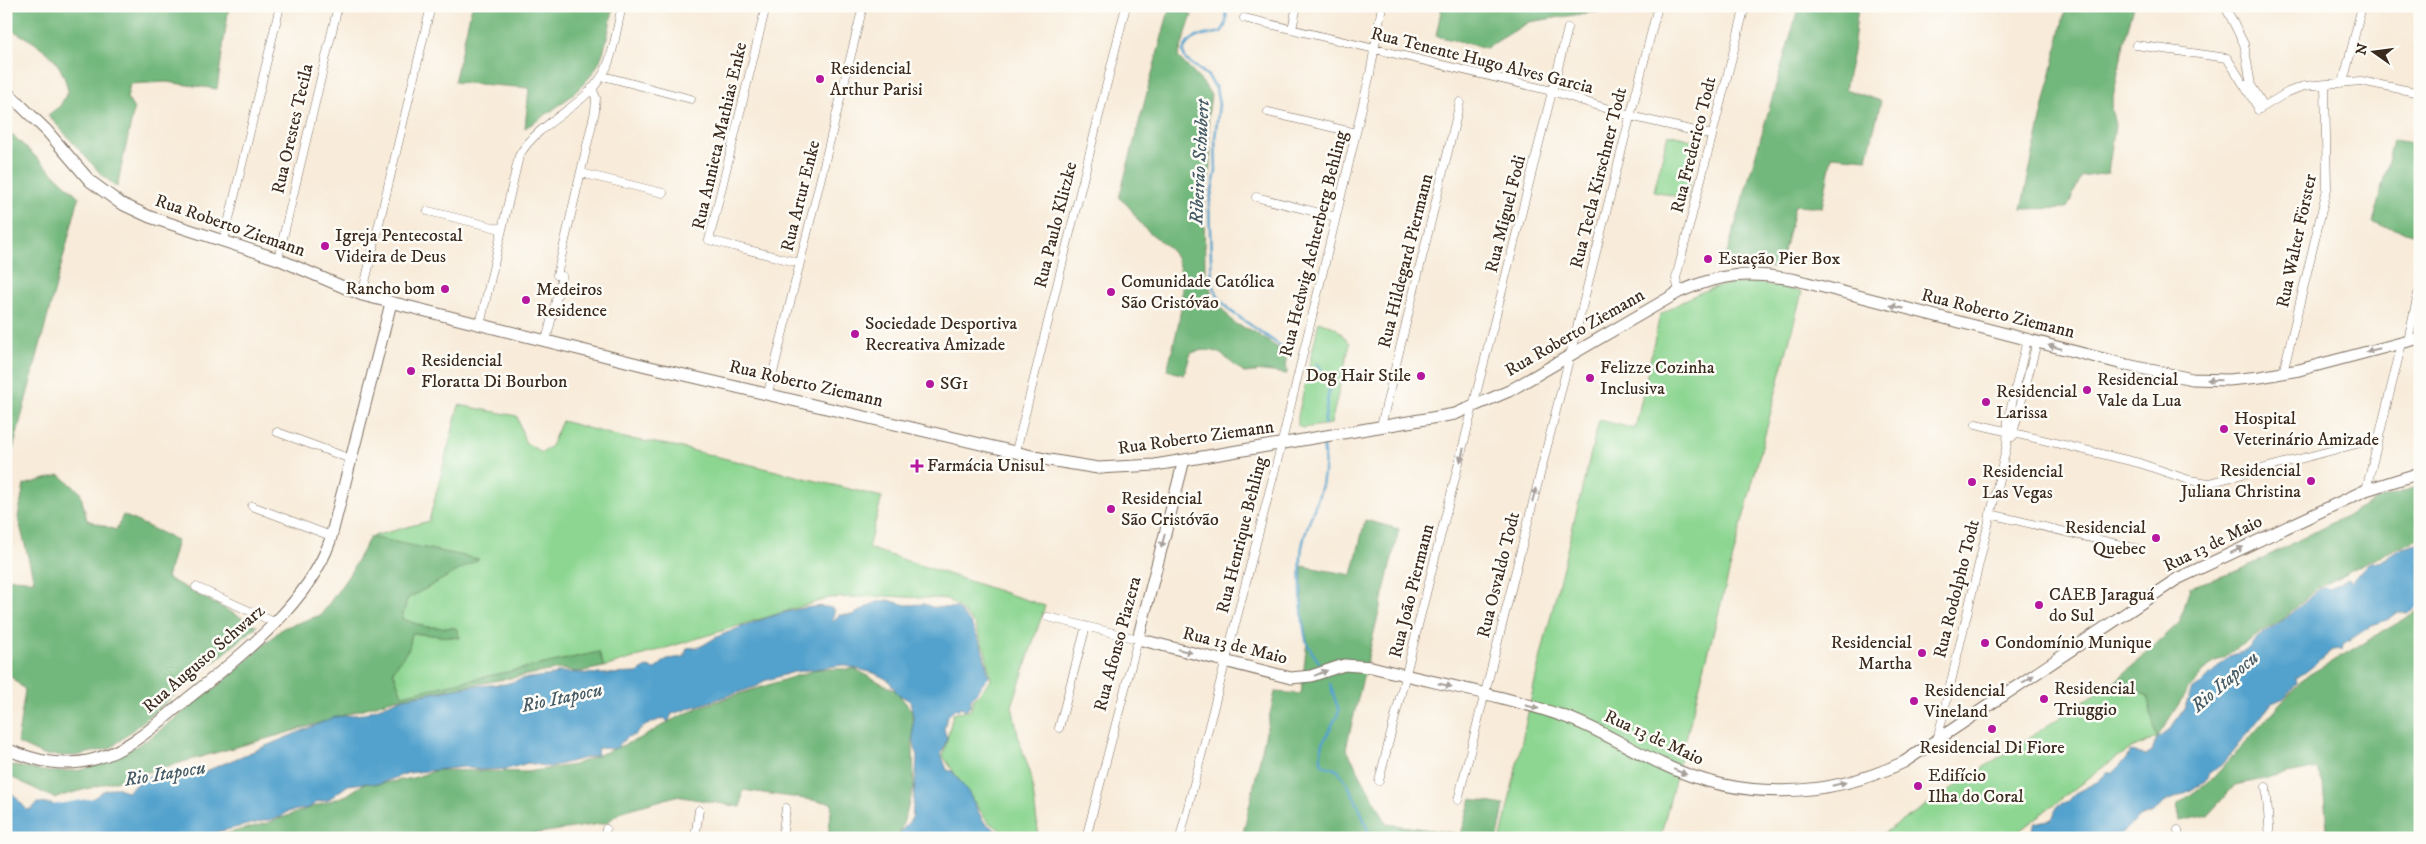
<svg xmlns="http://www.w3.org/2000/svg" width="2426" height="844" viewBox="0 0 2426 844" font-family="'IM FELL DW Pica',serif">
  <rect width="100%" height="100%" fill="#fdfcf7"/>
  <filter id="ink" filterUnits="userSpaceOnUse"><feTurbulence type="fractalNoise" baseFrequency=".02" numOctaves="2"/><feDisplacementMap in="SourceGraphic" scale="10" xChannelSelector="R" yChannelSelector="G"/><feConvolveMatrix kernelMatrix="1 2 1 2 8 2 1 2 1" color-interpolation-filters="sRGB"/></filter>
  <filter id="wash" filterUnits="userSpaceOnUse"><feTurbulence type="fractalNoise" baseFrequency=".0096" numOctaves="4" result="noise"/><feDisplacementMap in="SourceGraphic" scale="20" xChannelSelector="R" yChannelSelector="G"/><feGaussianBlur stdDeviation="1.12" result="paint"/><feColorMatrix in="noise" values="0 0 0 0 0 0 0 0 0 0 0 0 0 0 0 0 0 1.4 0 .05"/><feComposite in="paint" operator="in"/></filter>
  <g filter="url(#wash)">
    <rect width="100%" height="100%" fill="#f8ebd9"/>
    <path fill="#8dd692" stroke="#648058" d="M1668,134L1700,142L1686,199L1654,191Z
      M1760,283L1802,292L1660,838H1501L1536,676L1599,420L1635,429L1660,315C1681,302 1706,286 1732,284C1742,283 1751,283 1760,283Z
      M1319,321L1336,328L1350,343L1331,424L1302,428L1298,426V416Z
      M459,405L517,416L525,442L542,453L551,446L562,421L624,438L674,446L882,497L868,548L1045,606L1012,706L1019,740L1031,775L1039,838H1012L987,821L943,756L953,714L971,710L973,700L991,680L985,651L975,625L959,608L947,599L885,596L829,598L604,667L599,652L402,695L393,671L409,648L412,633L460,638L456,628L426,627L402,619L407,599L478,559L370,537L429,521Z
      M2117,680L2147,695L2157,738L2129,750L2107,764L2010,838H1863L1882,834Z"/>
    <path fill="#72b77c" stroke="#56704d" d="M6,6H229L217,89L166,82L130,84L127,98L134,109L117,187L102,175L48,115L60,106L68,91C61,55 38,44 8,28L6,24Z
      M472,6H614C609,25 607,49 597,66C585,89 547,115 525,128L529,88L454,82Z
      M1170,6L1187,10L1192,15L1178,57L1204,84L1211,95L1208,116L1211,167L1204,206L1205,271L1213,298L1235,324L1253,331L1281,350L1286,359L1287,374L1264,371L1244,373C1224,358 1219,344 1191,353L1184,375L1167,370C1175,339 1193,282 1173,253C1165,242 1150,235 1141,224C1132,212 1133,209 1119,198Z
      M1442,6H1613V9L1529,22L1486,48L1436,36Z
      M1799,6H1858L1853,52L1845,89L1881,101L1867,159L1832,156L1822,207L1795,205L1780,268L1723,267Z
      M2066,6H2134L2124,43L2111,108L2115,125L2108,173L2081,177L2067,208L2021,209Z
      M6,129L79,197L13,449L6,456Z
      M2393,140L2420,144V236L2373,223Z
      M60,475L80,492L87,520L116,530L123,515L177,540L167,578L257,626L111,748L75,756L43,755L17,743L25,690L6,672V578L34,581L18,517L24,485Z
      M2420,486V538L2366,562L2317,589L2284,618L2208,667L2187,691L2157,738L2147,695L2117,680L2180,622L2190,587L2240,570L2379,499Z
      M1365,520L1399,529L1346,748L1387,824L1461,834L1471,799L1504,805L1498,838H1242L1275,692L1301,694L1307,641L1302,611V566L1352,575Z
      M370,537L479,559L407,599L402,619L426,627L456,628L460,638L412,633L409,648L393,671L402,695L599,652L604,667L578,672L560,669L395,699L290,732L54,798L7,775L10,765L50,772L81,770L112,760L150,738L227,678L283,628L321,615L349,575Z
      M2420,610V838H2328L2323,784L2317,768L2235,785L2208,815L2180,821L2177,805L2213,778L2305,677Z
      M818,669H855L896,691L912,711L914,787L900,833L901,838H828L832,803L743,790L741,807L676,796L622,811L606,823L506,838L457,833L455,838H210L267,823L347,795L365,783L379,784L413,778L437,770L526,772L574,765L643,737L668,722L702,706Z"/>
    <path fill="#53a2cd" stroke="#476676" d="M2420,543V605L2408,613H2396L2387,620L2372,625L2344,644L2343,649L2332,650C2321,659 2309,671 2296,678L2297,683L2284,698L2272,703L2223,764L2209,773L2205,781L2191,790L2163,803L2154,813L2138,818L2120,834H2113L2112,838H2029L2035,823L2052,819L2058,805L2069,801L2075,793L2097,782L2107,773H2112L2126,759L2130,752L2146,755L2152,751L2157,739L2170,729L2184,709L2192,689L2200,685L2229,656L2246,651L2257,638L2291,614L2320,589L2326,587L2330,589L2347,579L2351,582L2368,563L2383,560L2402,548Z
      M888,600L906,605L924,604L932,607L957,608L971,624L981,644L989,676L971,699L970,707L966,710L961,707L957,710L955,708L947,717L944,729L947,739L941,754L947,770L952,771L969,793L983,821L999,833L1010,838H901L900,833L912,818L916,773L917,756L913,737V715L910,701L898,694L888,680L874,673L842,665L794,672L764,681L758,686L672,714L668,722L664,718C654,722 640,726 635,735L627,737L615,749L598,748L597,755L550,767L528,763L507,769L480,770L464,767L408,773L379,784L365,783L348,785L328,800L317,802L309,808L287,812L281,817L192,838H6V786L27,810L33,808L37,803L52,804L68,814L74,812L77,815L76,806L84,805L103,791L117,787L127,792L144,777L161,775L171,779L199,774L335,717L363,714L404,698L473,686L505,684L522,679L554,675L559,672L603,674L637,673L647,667L655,669L667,659L684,657L687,648C691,647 695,648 699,647C706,644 712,639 719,636C741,627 816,596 835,610L832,619L834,621L839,615H853L876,602Z"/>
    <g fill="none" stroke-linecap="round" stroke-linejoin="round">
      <path stroke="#53a2cd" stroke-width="2.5" d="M1224,6C1228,16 1228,24 1221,32C1205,36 1188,34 1183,52L1186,60L1207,75L1216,88L1219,104L1215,138L1216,171L1209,205L1212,283L1219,298L1229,310L1292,354
        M1317,363L1330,383L1324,424
        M1319,662C1315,656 1310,650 1307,643C1301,624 1299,567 1302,547C1310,506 1330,491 1323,444
        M1330,684L1339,711C1335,723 1321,740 1321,752C1319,772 1330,763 1339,772C1350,784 1366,822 1370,838"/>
      <path stroke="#53a2cd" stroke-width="16" d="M6,832L53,813L95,806"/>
    </g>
  </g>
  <g filter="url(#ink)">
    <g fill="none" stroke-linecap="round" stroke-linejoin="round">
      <g stroke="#7d6e5f" stroke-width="9">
        <path id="street" d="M766,6L709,240L800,263
          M2225,6L2244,44L2251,85L2264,106
          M1244,18L1552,91L1630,116L1712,135
          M1292,29L1297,6
          M2136,45L2227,58L2259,109
          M603,76L691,99
          M2343,83L2362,6
          M2258,110L2288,92L2304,86L2361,81L2420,93
          M1268,112L1356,133
          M581,173L663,193
          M1256,197L1336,217
          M428,211L501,229
          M224,240L280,6
          M278,259L338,6
          M1679,292L1676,278L1745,6
          M362,295L431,6
          M480,325L519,156C538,122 581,109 602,76C613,60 617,26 622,6
          M546,341L562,276L557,275L595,111L596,98L592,88
          M2408,341L2418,294
          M2283,373L2327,189L2325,85
          M768,393L863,6
          M1976,424L2139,463L2189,480L2209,483L2379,438
          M1381,426L1460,102
          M277,432L351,459
          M2012,437L2037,342
          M1016,451L1126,6
          M2366,490L2402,343
          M252,506L331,536
          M1990,514L2138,549
          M196,587L274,622
          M1048,617L1138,639L1086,838
          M1059,728L1086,626
          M1937,741L2007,445L2008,420L2027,340
          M1379,781L1568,28
          M2266,787L2270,838
          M1458,800L1658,6
          M2178,830L2179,838
          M604,838L606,829
          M695,838L699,810
          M782,838L786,808
          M1180,838L1279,454L1336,217L1370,74L1382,6"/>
      </g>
      <g stroke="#7d6e5f" stroke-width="13">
        <path id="secondary" d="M6,91L47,131L90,181L120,203L150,217L278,259L362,295L646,366L1049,460L1098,468L1155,465L1455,414L1509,391L1679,292C1722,273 1750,271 1796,280L2127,365L2192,379L2228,380L2260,377L2299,370L2420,338
          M1184,460L1138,639L1291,678L1311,676L1344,665L1372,667C1434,683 1503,695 1563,716C1598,728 1629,749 1662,764C1740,801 1827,799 1904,762L2177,579L2366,490L2420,473
          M6,749C36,761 63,768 95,759C130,750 159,722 186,700C238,658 307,606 330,541L391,303"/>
      </g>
      <use href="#street" stroke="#fff" stroke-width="8"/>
      <use href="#secondary" stroke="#fff" stroke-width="11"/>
    </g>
    <defs><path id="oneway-solid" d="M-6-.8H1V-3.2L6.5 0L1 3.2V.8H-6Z" transform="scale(1.25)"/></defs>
    <g fill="#a79f9a">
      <use href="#oneway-solid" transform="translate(1897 307) rotate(-166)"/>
      <use href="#oneway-solid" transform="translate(2055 347) rotate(-165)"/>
      <use href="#oneway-solid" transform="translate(2373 350) rotate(166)"/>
      <use href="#oneway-solid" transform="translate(2214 380) rotate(-178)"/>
      <use href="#oneway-solid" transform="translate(1462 455) rotate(104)"/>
      <use href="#oneway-solid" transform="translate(1534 495) rotate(-76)"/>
      <use href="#oneway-solid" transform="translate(1163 541) rotate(104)"/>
      <use href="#oneway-solid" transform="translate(2237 550) rotate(-25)"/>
      <use href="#oneway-solid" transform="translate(1185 651) rotate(14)"/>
      <use href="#oneway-solid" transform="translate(1321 673) rotate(-22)"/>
      <use href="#oneway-solid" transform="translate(2028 679) rotate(-34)"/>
      <use href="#oneway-solid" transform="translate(1445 685) rotate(14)"/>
      <use href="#oneway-solid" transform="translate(1532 707) rotate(14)"/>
      <use href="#oneway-solid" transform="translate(1680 772) rotate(22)"/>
      <use href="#oneway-solid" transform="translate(1839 784) rotate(-13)"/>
    </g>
  </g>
  <g fill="#b5179e" stroke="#fdfcf7" stroke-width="2">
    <circle cx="820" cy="79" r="5"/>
    <circle cx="325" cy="246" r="5"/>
    <circle cx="1708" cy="259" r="5"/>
    <circle cx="445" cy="289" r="5"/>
    <circle cx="1111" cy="292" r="5"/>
    <circle cx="526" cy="300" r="5"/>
    <circle cx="855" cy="334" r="5"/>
    <circle cx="411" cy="371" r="5"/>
    <circle cx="1421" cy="376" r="5"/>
    <circle cx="1590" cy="378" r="5"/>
    <circle cx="930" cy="384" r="5"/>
    <circle cx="2087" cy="390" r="5"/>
    <circle cx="1986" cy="402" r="5"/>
    <circle cx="2224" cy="429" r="5"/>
    <path d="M914.5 458.5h5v5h5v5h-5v5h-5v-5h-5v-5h5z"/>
    <circle cx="2311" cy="481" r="5"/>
    <circle cx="1972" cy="482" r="5"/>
    <circle cx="1111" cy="509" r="5"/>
    <circle cx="2156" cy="538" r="5"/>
    <circle cx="2039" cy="605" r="5"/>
    <circle cx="1985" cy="643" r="5"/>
    <circle cx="1922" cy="653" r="5"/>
    <circle cx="2044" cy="699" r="5"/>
    <circle cx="1914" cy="701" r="5"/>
    <circle cx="1992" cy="729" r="5"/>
    <circle cx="1918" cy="786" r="5"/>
  </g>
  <g text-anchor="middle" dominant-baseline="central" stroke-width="5" stroke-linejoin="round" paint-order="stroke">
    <g font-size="18" fill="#3b2a1e" stroke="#fdfcf7">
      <text transform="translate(1482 61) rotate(14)">Rua Tenente Hugo Alves Garcia</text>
      <text transform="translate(293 129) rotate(-77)">Rua Orestes Tecila</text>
      <text transform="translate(720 136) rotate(-77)">Rua Annieta Mathias Enke</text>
      <text transform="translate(1694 145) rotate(-76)">Rua Frederico Todt</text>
      <text transform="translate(1599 178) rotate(-76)">Rua Tecla Kirschner Todt</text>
      <text transform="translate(801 196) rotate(-76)">Rua Artur Enke</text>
      <text transform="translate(1506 214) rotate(-76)">Rua Miguel Fodi</text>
      <text transform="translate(1056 225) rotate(-76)">Rua Paulo Klitzke</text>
      <text transform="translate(230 226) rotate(19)">Rua Roberto Ziemann</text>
      <text transform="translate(2297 241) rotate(-78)">Rua Walter Förster</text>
      <text transform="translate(1314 244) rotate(-76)">Rua Hedwig Achterberg Behling</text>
      <text transform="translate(1406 261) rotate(-76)">Rua Hildegard Piermann</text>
      <text transform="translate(1998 314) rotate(14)">Rua Roberto Ziemann</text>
      <text transform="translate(1575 333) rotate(-30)">Rua Roberto Ziemann</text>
      <text transform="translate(806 384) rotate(13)">Rua Roberto Ziemann</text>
      <text transform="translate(1196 438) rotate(-8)">Rua Roberto Ziemann</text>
      <text transform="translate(1242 535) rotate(-76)">Rua Henrique Behling</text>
      <text transform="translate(2213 544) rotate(-26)">Rua 13 de Maio</text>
      <text transform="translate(1499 575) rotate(-76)">Rua Osvaldo Todt</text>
      <text transform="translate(1957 589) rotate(-76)">Rua Rodolpho Todt</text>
      <text transform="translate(1412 591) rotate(-76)">Rua João Piermann</text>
      <text transform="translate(1118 644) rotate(-75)">Rua Afonso Piazera</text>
      <text transform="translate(1235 646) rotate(14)">Rua 13 de Maio</text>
      <text transform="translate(204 659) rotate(-41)">Rua Augusto Schwarz</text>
      <text transform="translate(1654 738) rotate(25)">Rua 13 de Maio</text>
    </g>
    <g font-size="18" fill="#3b2a1e" stroke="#fdfcf7" text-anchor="start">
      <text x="830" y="69">Residencial<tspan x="830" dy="21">Arthur Parisi</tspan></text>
      <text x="335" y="236">Igreja Pentecostal<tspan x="335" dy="21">Videira de Deus</tspan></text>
      <text x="1718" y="259">Estação Pier Box</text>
      <text x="1121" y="282">Comunidade Católica<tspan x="1121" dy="21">São Cristóvão</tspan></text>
      <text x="435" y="289" text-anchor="end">Rancho bom</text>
      <text x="536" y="290">Medeiros<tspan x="536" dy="21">Residence</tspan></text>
      <text x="865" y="324">Sociedade Desportiva<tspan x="865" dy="21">Recreativa Amizade</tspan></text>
      <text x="421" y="361">Residencial<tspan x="421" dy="21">Floratta Di Bourbon</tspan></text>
      <text x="1600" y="368">Felizze Cozinha<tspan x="1600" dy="21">Inclusiva</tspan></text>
      <text x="1411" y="376" text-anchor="end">Dog Hair Stile</text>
      <text x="2097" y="380">Residencial<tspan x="2097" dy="21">Vale da Lua</tspan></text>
      <text x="940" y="384">SG1</text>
      <text x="1996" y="392">Residencial<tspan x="1996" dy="21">Larissa</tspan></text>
      <text x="2234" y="419">Hospital<tspan x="2234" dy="21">Veterinário Amizade</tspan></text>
      <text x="927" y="466">Farmácia Unisul</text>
      <text x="2301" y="471" text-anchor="end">Residencial<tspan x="2301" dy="21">Juliana Christina</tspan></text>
      <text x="1982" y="472">Residencial<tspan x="1982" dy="21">Las Vegas</tspan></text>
      <text x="1121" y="499">Residencial<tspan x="1121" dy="21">São Cristóvão</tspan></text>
      <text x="2146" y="528" text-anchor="end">Residencial<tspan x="2146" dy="21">Quebec</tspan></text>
      <text x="2049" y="595">CAEB Jaraguá<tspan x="2049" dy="21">do Sul</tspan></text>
      <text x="1912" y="643" text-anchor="end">Residencial<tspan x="1912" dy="21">Martha</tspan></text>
      <text x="1995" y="643">Condomínio Munique</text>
      <text x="2054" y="689">Residencial<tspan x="2054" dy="21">Triuggio</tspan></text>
      <text x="1924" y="691">Residencial<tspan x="1924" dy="21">Vineland</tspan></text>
      <text x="1992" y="748" text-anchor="middle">Residencial Di Fiore</text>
      <text x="1928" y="776">Edifício<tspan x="1928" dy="21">Ilha do Coral</tspan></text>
    </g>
    <g font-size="19" font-style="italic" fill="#455a64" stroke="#fdfcf7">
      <text transform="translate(1200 162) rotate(-87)">Ribeirão Schubert</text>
      <text transform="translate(2225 682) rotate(-41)">Rio Itapocu</text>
      <text transform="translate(562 698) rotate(-12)">Rio Itapocu</text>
      <text transform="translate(165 774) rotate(-9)">Rio Itapocu</text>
    </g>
  </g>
  <rect width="2426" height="844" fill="none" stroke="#fdfcf7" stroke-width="25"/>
  <g transform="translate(2374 52) rotate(284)" stroke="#fdfcf7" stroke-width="4" paint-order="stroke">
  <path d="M0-4L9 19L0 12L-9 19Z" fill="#3b2a1e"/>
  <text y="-8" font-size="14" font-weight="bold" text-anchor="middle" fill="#3b2a1e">N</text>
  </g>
</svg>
